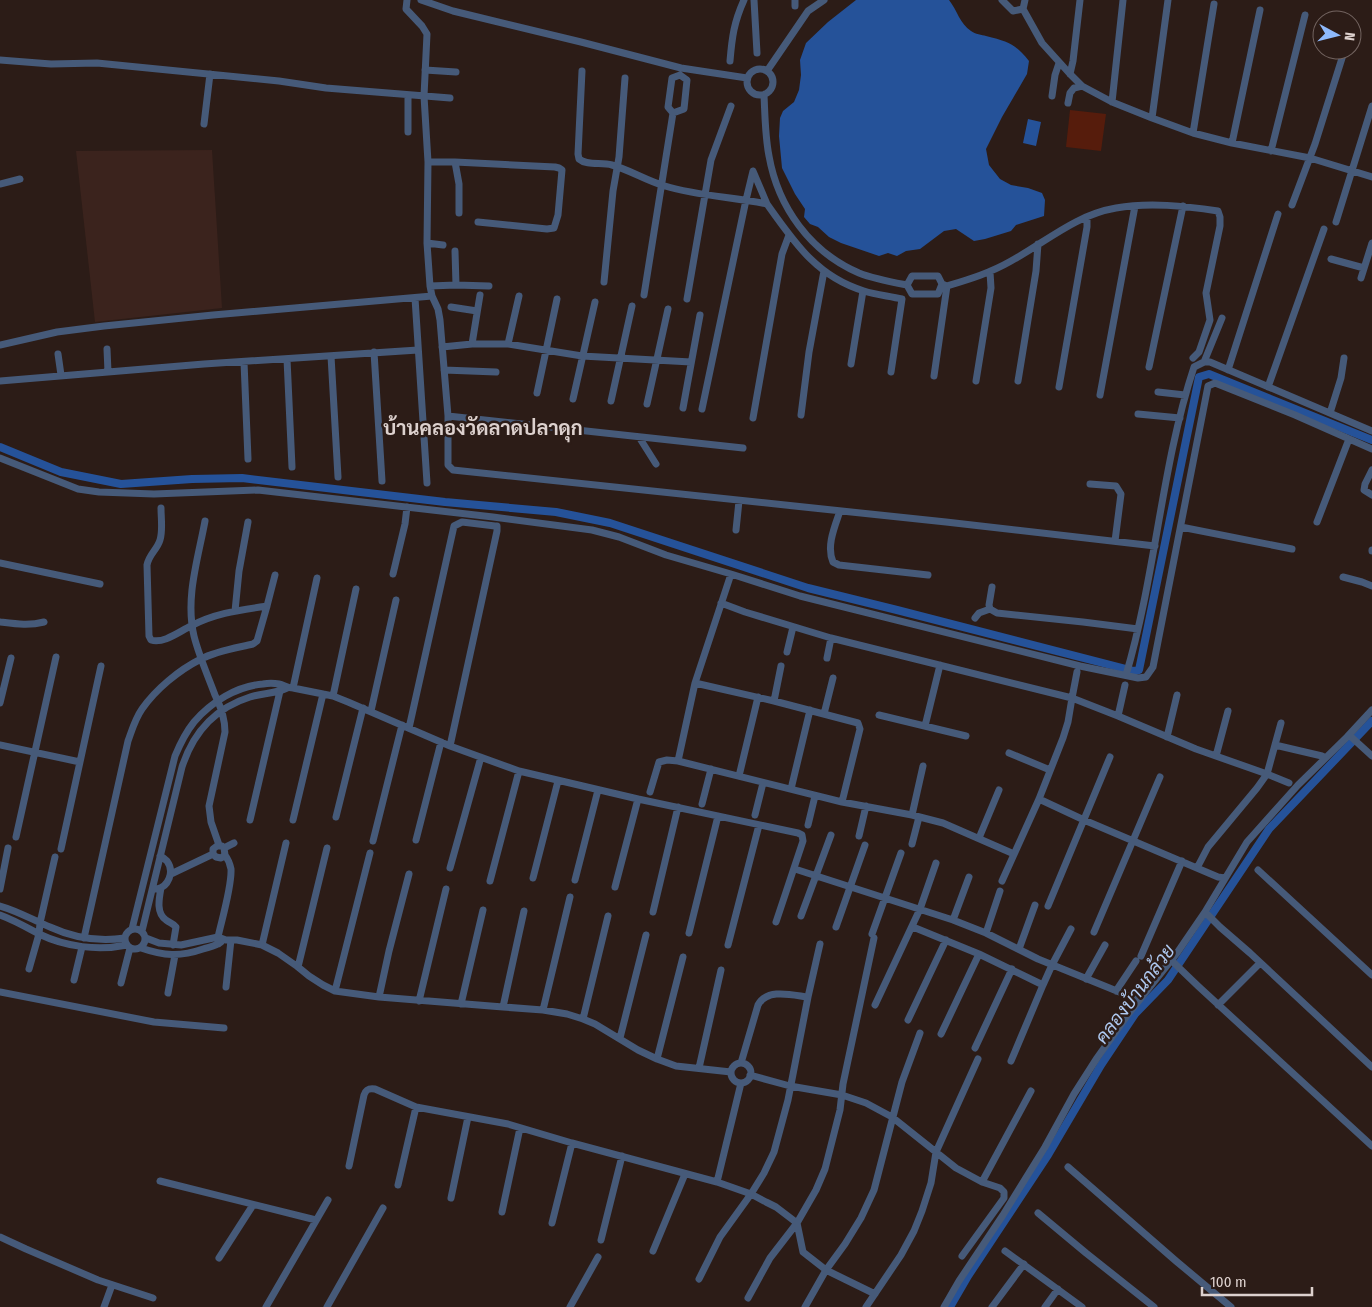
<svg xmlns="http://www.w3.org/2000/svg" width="1372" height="1307" viewBox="0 0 1372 1307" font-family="'Fira Sans Condensed',Sarabun,sans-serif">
  <rect width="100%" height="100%" fill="#2c1c17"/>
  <path fill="#3b231d" d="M212,150L222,308L95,322L76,151Z"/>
  <path fill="#561c0c" d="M1070,110L1106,114L1101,151L1066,147Z"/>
  <path fill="#255299" d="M856,0H949C957,10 960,24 971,31C975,34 982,35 986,36C1009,42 1014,43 1029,61L1027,74L1002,117L986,149L989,165L1000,179L1011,185L1028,188L1042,193L1045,200L1044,216L1016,225L1011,231L985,239L974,241L956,229L944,231L920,249L906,251L897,256L888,253L879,256L841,243L829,237L818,227L810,224L804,217L805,209L795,194L782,168L779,136L780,118L783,111L794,102L799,90L801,75L800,60L806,43L828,22Z
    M1028,119L1041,122L1036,146L1023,143Z"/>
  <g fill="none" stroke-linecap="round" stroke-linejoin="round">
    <path stroke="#255299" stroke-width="8" d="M0,447L61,472L121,484L192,479L242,478L445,502L556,512L610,523L808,588L897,610L1134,671L1139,670L1199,377L1209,374L1372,440
      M950,1307L968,1276L1048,1155L1101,1065L1135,1014L1168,980L1269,829L1372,721"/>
    <path stroke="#465a79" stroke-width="7" d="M407,0L406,9L422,26L427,34L424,96L428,162L427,243L430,286L432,296L438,309L440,320L448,416V465L453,470L946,522L1155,546
      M421,0L453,11L581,42L681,68L747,78
      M754,0L757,53
      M1002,0L1013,11L1023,9
      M1025,0L1023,9L1042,43L1070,74L1082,86L1112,102L1152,118L1193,133L1232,143L1310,158L1372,177
      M795,6V0
      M0,60L51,64L97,63L279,81L326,88L450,98
      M730,61C732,37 734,22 744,0
      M747 82a13 13 0 1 1 26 0a13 13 0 1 1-26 0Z
      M425,70L456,72
      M582,71L578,154L579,159C587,166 601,162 612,165C630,170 647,181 665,186C698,196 733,197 767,204C794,242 817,277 864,291C876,295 890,296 902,299L891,372
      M767,71L808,11L824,0
      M1070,74L1073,61L1080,0
      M408,95V132
      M764,95C765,115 765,136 769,156C778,207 810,252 859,273C874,279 891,282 907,285L912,294H938L942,284L938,276H912L907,285
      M1052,96L1055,75L1059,63
      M1112,102L1123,0
      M1068,103L1070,93L1074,88L1082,86
      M673,113L684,109L687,80L680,75
      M1152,118L1168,0
      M204,124L210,74
      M1193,133L1214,4
      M1232,143L1260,10
      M1271,151L1305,15
      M428,162H455L459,184V213
      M455,162L555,167L559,168L562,170L558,215L554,228L547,229L478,222
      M0,184L20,179
      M1292,205L1315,144L1343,55
      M1336,222L1372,106
      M427,243L443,245
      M1331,259L1364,268
      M1361,278L1372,243
      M604,282L613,191L619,157L625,78
      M942,284L947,286C970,279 990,273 1011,261C1046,242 1075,215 1116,208C1149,202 1185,206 1218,211L1220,217V226L1206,293L1210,320L1199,352L1193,358
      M456,285L489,286
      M430,286L456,285L455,251
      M644,295L673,113L668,107L672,78L680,75
      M415,298L427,483
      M687,299L711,160L731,106
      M451,307L477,311
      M472,344L480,295
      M508,344L519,296
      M0,345L57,332L104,326L213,315L432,296
      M442,347L472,344H508L582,356L691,362
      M107,349L108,372
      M374,352L382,481
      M58,354L61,375
      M331,356L338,477
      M287,359L292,467
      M244,362L248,459
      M1204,362L1222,318
      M851,364L863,291
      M1149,367L1183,206
      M444,370L496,372
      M1228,370L1278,214
      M934,376L947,286
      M0,381L204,364L418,350
      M976,381L991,288L990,272
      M1018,381L1036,271L1038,244
      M1059,387L1087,227V217
      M1268,387L1324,229
      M1158,392L1185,395
      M537,393L557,299
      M1100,395L1135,206
      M573,399L595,302
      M611,401L632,306
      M647,404L668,309
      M683,408L700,315
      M702,409L746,200L753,171L767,204
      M1330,413L1341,378L1344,358
      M1138,414L1180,418
      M801,415L809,352L824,271
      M448,416L743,448
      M753,418L782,254L789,235
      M639,437L656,464
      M0,458L78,489L99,492L154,494L258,490L493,517L592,530L619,537L666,555L731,574L800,596L1080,666L1138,678L1146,677L1153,667L1208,386L1215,383L1295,415L1372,449
      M1372,470L1365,484L1364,490L1372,495
      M1090,484L1116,486L1121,494L1115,541
      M161,508C161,518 163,531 160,540C157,550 149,554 147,565L149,636L151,640C164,644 180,631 191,626C215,613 241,610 267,606
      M840,511C835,526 826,546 833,562L839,565L928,575
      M205,521C198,559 185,598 194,636C199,656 208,676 215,695C221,707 225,718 225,732L209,806L211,822L219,845
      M1317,522L1349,439
      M1181,527L1292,549
      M736,530L739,501
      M1372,551V550
      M0,563L100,584
      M393,574L405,524L407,507
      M1343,577L1362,582L1372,586
      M992,587L989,605L990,609L997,613L1083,622L1138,629
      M721,603L745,612L831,638L1072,698L1118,716L1196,749L1267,774L1289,783
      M235,611L239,571L248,522
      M975,618L979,613L990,609
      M0,622C16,624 29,626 44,622
      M787,652L793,627
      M827,658L831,638
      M1126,675C1156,574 1161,467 1194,367L1204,362H1210L1372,431
      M695,683L774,701L858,723L860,729L842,802
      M293,688L317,578
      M333,696L356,589
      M774,701L781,666
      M0,703L11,658
      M371,711L396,600
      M824,714L833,678
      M879,715L966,736
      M1118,716L1125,685
      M925,726L940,665
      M409,728L454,526L462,522L495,526H497V531L450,746
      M1349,735L1372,756
      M1167,737L1177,695
      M0,745L80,762L61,849
      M1275,745L1322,756
      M1009,753L1050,770
      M1216,756L1228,711
      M678,761L695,683L731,574
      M80,762L101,666
      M739,776L758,697
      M791,789L810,710
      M650,792L659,762L667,760L678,761L842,802L912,815L943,823L1014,854
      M1039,799L1084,820L1218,877L1225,878
      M702,804L711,769
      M755,815L763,783
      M912,815L923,766
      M336,817L363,708
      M250,820L280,691V687
      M293,820L323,694
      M808,825L815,796
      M859,836L866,806
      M16,837L56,657
      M979,838L999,790
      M416,840L441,742
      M373,841L402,725
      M912,844L919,817
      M224,848L234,843
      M450,868L481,757
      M1197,868L1208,847L1257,788L1267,774L1281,723
      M798,870L953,920L986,933L1038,959L1139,1000
      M1258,870L1372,975
      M171,874L213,854V849L217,846H222L224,848L225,855L221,858L216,857L213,854
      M533,878L558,781
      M575,880L598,790
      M490,881L519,771
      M1002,881L1039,799L1063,738L1068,722L1072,698L1077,672
      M615,887L638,799
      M161,888C159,899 156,913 166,920C170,923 173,923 176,927L173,945
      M0,889L8,848
      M157,889C168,887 175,872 167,861C166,860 162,857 160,856
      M0,906C18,911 33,920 50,927C74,938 99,942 125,938
      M1048,906L1110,757
      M653,912L678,807
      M1205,912L1220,927L1250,953L1372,1067
      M0,915C14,920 26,927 39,934C66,947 98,951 127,945
      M801,916L831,835
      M953,920L969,877
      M836,927L865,845
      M913,927L979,954L1043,985L1052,965L1071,929
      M125 939a10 10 0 1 1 20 0a10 10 0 1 1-20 0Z
      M132,929L175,756C180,744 186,732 194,722C211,702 237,686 263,684C268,683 274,683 279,684C284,685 288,688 293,688L333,696L348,702L450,746L519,771L638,799L798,833L802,835L803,841L776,922
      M142,931L182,767C193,733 215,708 250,697C262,693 275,694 287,688
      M1094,932L1160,777
      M689,933L718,816
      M986,933L1000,891
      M872,934L901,853
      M84,938L128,741C132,730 135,719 142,709C156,689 179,670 201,659C216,651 236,648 253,644L257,641L267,606L275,575
      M146,938L159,943L181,945L218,937L226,940H237L262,945L278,953L298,967L309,976L323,985L335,991L379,997L503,1007L543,1010L567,1014L583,1019L595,1024L638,1050L657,1059L676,1066L731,1072
      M218,944V937C222,919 232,886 231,869C230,864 228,859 225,855
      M262,945L286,843
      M728,945L759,825
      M141,948C164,956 180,957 203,949C209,947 216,946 221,942
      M1019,949L1035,905
      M1141,956L1182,861
      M1173,958V962L1198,986L1372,1146
      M298,967L327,848
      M29,969L39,934L40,923L55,857
      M1086,979L1105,945
      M74,980L82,947
      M121,983L130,948
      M226,987L231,940
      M335,991L370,853
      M1116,991L1136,961
      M0,992L154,1022L224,1028
      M168,993L175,955
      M379,997L389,951L409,874
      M419,1001L446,889
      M461,1004L483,910
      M875,1005L920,909L936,863
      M1218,1005L1260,963
      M503,1007L524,911
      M543,1010L570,897
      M583,1019L608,916
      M908,1020L946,940
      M941,1034L979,954
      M620,1038L646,935
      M975,1048L1012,969
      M657,1059L683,957
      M1011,1061L1043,985
      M741,1063L758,1005C767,988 792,995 808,997
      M731 1073a10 10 0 1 1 20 0a10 10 0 1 1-20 0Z
      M699,1068L721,970
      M750,1075L790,1086L842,1095L866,1103L892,1117L956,1168L982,1182L1000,1188L1004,1192V1198L962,1256
      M349,1166L364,1095C366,1089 369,1088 375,1089L416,1107L508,1124L572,1143L717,1182L751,1194L766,1202L776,1207L797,1223L803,1252L826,1270L875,1294
      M1068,1167L1176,1261L1231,1307
      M160,1181L316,1220
      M717,1182L741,1083
      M982,1182L1031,1091
      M398,1185L416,1107
      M451,1198L468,1117
      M502,1212L520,1128
      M1038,1213L1086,1253L1154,1307
      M552,1223L572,1143
      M0,1237L26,1249L98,1280L153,1298
      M601,1240L622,1156
      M653,1251L685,1174
      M1005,1251L1082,1307
      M219,1258L253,1205
      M699,1279L720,1237L751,1194L764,1173L774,1152L788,1100L808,997L820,944
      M748,1298L770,1258L797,1223L816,1190L825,1169L840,1110L843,1084L874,938
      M104,1307L112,1285
      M266,1307L328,1200
      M327,1307L383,1208
      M570,1307L598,1257
      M805,1307L826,1270L845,1244L861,1218L874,1190L902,1082L920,1033
      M866,1307L901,1255L914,1231L922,1211L931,1183L936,1152L978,1059
      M944,1307L959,1281L1003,1215L1045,1147L1074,1094L1097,1058L1129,1013L1177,953L1205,912L1247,842L1298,785L1347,737L1372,710
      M992,1307L1024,1264
      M1045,1307L1058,1289"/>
  </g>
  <g text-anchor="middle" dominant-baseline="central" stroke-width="5" stroke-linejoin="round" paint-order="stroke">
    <g font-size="19" font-style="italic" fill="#aec8ef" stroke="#2c1c17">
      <text transform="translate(1135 994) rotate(-53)">คลองบ้านกล้วย</text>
    </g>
    <g font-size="20" font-weight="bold" fill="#ddd1ce" stroke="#2c1c17">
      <text x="483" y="428">บ้านคลองวัดลาดปลาดุก</text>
    </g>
  </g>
  <g transform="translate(1337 35) rotate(97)"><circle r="24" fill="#2c1c17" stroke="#736460"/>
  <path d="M0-4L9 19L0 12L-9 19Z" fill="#8eb9fc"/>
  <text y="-8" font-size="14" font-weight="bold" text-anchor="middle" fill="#ddd1ce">N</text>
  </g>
  <path d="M1202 1287v8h110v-8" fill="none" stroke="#ddd1ce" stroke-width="2.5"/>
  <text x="1210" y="1287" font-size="15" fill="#ddd1ce" stroke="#2c1c17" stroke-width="4" paint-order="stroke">100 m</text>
</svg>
